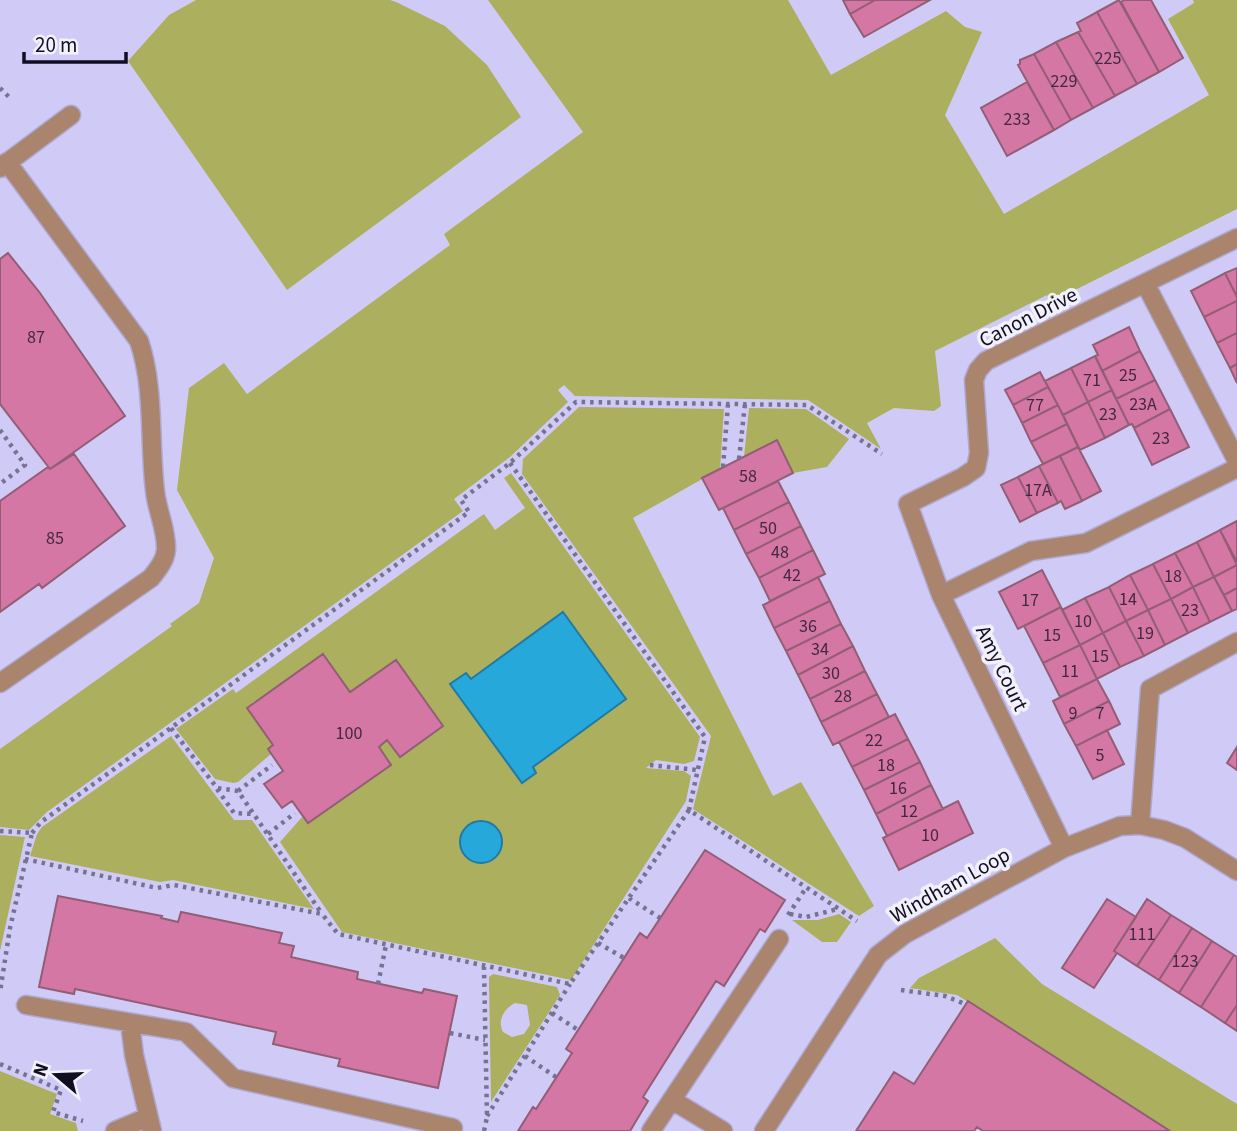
<svg xmlns="http://www.w3.org/2000/svg" width="1237" height="1131" viewBox="0 0 1237 1131" font-family="'Source Sans 3',sans-serif">
  <rect width="100%" height="100%" fill="#d0cbf6"/>
  <path fill="#acaf5e" fill-rule="evenodd" d="M196,0H390L396,2L445,26L487,65L521,117L287,290L128,61L169,15Z
    M488,0H788L831,75L946,11L965,27L982,32L945,115L1004,214L1209,95L1168,19L1194,3L1193,0H1237V209L1051,302L1047,295L935,351L941,406L934,411L894,408L867,423L881,449L808,400L575,396L564,385L558,390L568,402L510,457L454,499L463,511L47,812L29,830L0,827V749L172,626L170,624L199,603L214,558L177,490L189,388L224,363L247,394L450,245L444,234L583,132Z
    M579,407L724,409L720,469L633,518L773,796L801,782L874,906L859,916L693,809L711,736L522,474L523,459Z
    M749,408L806,409L849,439L827,467L793,473L777,440L744,457Z
    M511,473L700,737L694,761L684,764L656,760L646,768L684,771L691,776L686,801L571,980L342,932L280,842L303,816L309,823L391,765L379,747L387,740L400,757L442,727L396,660L350,692L323,654L247,707L273,745L271,754L238,782L233,783L215,779L176,729L233,689L236,693L484,514L495,530L525,508L504,478Z
    M171,736L234,820H252L314,909L173,880L160,882L30,856L37,834L42,827Z
    M0,835L25,837L0,951Z
    M839,914L851,922L837,942H822L792,920H818Z
    M995,938L1042,984L1237,1104V1131H1170L957,995L910,988L919,978Z
    M493,974L557,987L560,995L491,1102L489,981V977ZM515,1003L527,1005L530,1025L524,1034L512,1037L503,1032C497,1020 504,1009 515,1003Z
    M0,1071L57,1094L50,1114L76,1123L78,1131H0Z"/>
  <path fill="#27a8db" stroke="#207aa3" stroke-width="2" d="M563,612L626,699L533,767L536,773L522,783L450,684L466,673L471,679Z
    M460 842a21 21 0 1 1 42 0a21 21 0 1 1-42 0Z"/>
  <path fill="#d577a4" stroke="#925e76" stroke-width="2" d="M843,0H875L850,14Z
    M875,0H930L864,37L850,14Z
    M1119,0L1159,72L1137,84L1097,12Z
    M1124,0H1151L1183,58L1159,72L1121,2Z
    M1097,12L1137,84L1115,96L1078,32L1081,31L1077,23Z
    M1078,32L1115,96L1093,108L1056,42Z
    M1056,42L1093,108L1071,120L1034,54Z
    M1034,54L1071,120L1054,130L1018,65L1020,64V60Z
    M1027,82L1054,130L1007,156L981,108Z
    M8,253L40,293L125,416L50,469L0,404V259Z
    M1237,268V297L1225,273Z
    M1225,273L1237,297V301L1204,317L1191,291Z
    M1237,301V333L1217,343L1204,317Z
    M1129,327L1140,351L1102,371L1095,356L1098,355L1093,345Z
    M1237,333V364L1230,368L1217,343Z
    M1140,351L1155,380L1116,399L1102,371Z
    M1095,356L1112,390L1088,402L1071,368Z
    M1237,364V383L1230,368Z
    M1071,368L1088,402L1063,415L1045,381Z
    M1040,372L1048,387L1013,405L1005,390Z
    M1155,380L1170,409L1134,428L1132,424L1129,425L1116,399Z
    M1048,387L1058,405L1022,423L1013,405Z
    M1112,390L1129,425L1105,438L1088,402Z
    M1088,402L1105,438L1080,450L1063,415Z
    M1058,405L1067,424L1031,442L1022,423Z
    M1170,409L1189,447L1152,465L1134,428Z
    M1067,424L1078,447L1043,464L1031,442Z
    M777,440L793,473L719,510L702,478Z
    M1078,447L1101,491L1082,501L1060,456Z
    M74,454L125,526L42,588L39,584L0,612V501L48,467L50,469Z
    M1060,456L1082,501L1065,509L1061,501L1058,503L1039,466Z
    M1039,466L1058,503L1037,513L1018,477Z
    M1018,477L1037,513L1020,522L1001,485Z
    M778,481L789,502L734,530L723,508Z
    M789,502L801,526L746,554L734,530Z
    M1237,521V562L1220,530Z
    M801,526L813,550L759,578L746,554Z
    M1220,530L1237,565L1214,577L1197,542Z
    M1197,542L1214,577L1193,587L1175,553Z
    M813,550L825,574L770,601L759,578Z
    M1175,553L1193,587L1171,599L1153,564Z
    M1153,564L1171,599L1148,610L1130,575Z
    M1237,565V588L1224,595L1214,577Z
    M1042,570L1061,607L1018,629L999,592Z
    M1130,575L1148,610L1126,621L1109,587Z
    M818,577L830,601L774,628L763,605Z
    M1214,577L1232,611L1210,622L1193,587Z
    M1109,587L1126,621L1103,633L1085,598Z
    M1193,587L1210,622L1188,633L1171,599Z
    M1237,588V609L1232,611L1224,595Z
    M1085,598L1103,633L1080,645L1062,610Z
    M1171,599L1188,633L1165,645L1148,610Z
    M830,601L841,624L786,651L774,628Z
    M1061,607L1080,645L1043,663L1024,626Z
    M1148,610L1165,645L1144,656L1126,621Z
    M1126,621L1144,656L1120,667L1103,633Z
    M841,624L853,646L798,675L786,651Z
    M1103,633L1120,667L1097,679L1080,645Z
    M1080,645L1097,679L1060,697L1043,663Z
    M853,646L865,671L810,699L798,675Z
    M323,654L350,692L396,660L443,726L400,757L387,740L379,747L391,765L308,823L292,801L282,808L264,784L283,771L268,749L273,745L247,708Z
    M865,671L877,694L821,722L810,699Z
    M1097,679L1109,701L1064,724L1053,701Z
    M877,694L889,717L833,745L821,722Z
    M1109,701L1120,724L1076,746L1064,724Z
    M895,714L908,739L852,767L839,742Z
    M1107,730L1124,764L1093,779L1076,746Z
    M908,739L920,762L864,790L852,767Z
    M1237,747V770L1227,763Z
    M920,762L931,785L876,814L864,790Z
    M931,785L943,809L887,836L876,814Z
    M958,801L973,833L899,870L883,838Z
    M705,850L785,900L765,932L760,929L724,986L716,981L643,1097L648,1101L630,1131H518L533,1107L536,1109L572,1053L566,1049L640,933L647,938Z
    M58,896L162,916L161,918L178,922L181,912L282,933L279,943L294,946L291,957L358,972L357,979L422,993L424,989L457,996L438,1088L338,1066L340,1059L273,1044L276,1032L75,989L74,994L39,987Z
    M1107,899L1136,917L1114,951L1117,953L1094,988L1062,968Z
    M1147,899L1171,915L1137,966L1114,951Z
    M1171,915L1192,928L1159,980L1137,966Z
    M1192,928L1212,941L1179,993L1159,980Z
    M1212,941L1234,955L1201,1007L1179,993Z
    M1234,955L1237,957V1005L1225,1023L1201,1007Z
    M968,1001L1170,1131H983L977,1127L974,1131H856L894,1072L914,1084Z
    M1237,1005V1031L1225,1023Z"/>
  <g fill="none" stroke-linecap="round" stroke-linejoin="round">
    <g stroke="#aea9d0" stroke-width="21">
      <path id="minor" d="M0,168L71,115
        M1145,283L1237,461
        M941,595L1031,551L1086,543L1237,468
        M0,683L151,578C158,569 165,561 166,550C167,530 157,511 155,491C149,442 155,388 139,341L7,162
        M1140,825L1150,689L1237,642
        M1064,848L941,595L908,504L963,477L976,468L979,453L974,380L978,370L986,361L1237,238
        M26,1005L186,1032L233,1078L453,1128L452,1131
        M130,1023L134,1055L152,1131
        M672,1100L723,1131
        M115,1131L148,1117
        M651,1131L779,939
        M764,1131L878,955L905,934L1064,848L1120,826L1140,825L1164,830L1185,838L1237,871"/>
    </g>
    <path stroke="#767292" stroke-width="4.5" stroke-dasharray="3.5 5" stroke-linecap="butt" d="M0,88L11,99
      M0,430L25,465L0,484
      M739,459L745,404
      M510,463L705,737L689,810
      M723,467L728,404
      M171,728L217,788L238,791L322,914
      M650,765L697,770
      M217,789L234,813L254,814
      M238,791L272,765
      M0,831L32,833L10,928L0,992
      M32,833L41,822L469,512L461,500L510,463L576,402L807,405L882,454
      M268,834L295,813
      M25,859L157,888L174,885L322,914L338,934L570,984L689,810L857,921
      M629,898L660,918
      M790,914L806,917L838,909
      M788,915L806,888
      M598,943L624,958
      M378,984L386,945
      M901,990L945,996L965,1004
      M552,1013L578,1030
      M450,1033L485,1040
      M525,1056L556,1077
      M0,1064L61,1090L53,1112L83,1121
      M487,1116L570,984
      M484,1131L487,1117L484,967"/>
    <use href="#minor" stroke="#ab846e" stroke-width="18"/>
  </g>
  <g text-anchor="middle" dominant-baseline="central" stroke-width="7" stroke-linejoin="round" paint-order="stroke">
    <g font-size="18" fill="#422842">
      <text x="1108" y="58">225</text>
      <text x="1064" y="81">229</text>
      <text x="1017" y="119">233</text>
      <text x="36" y="337">87</text>
      <text x="1128" y="375">25</text>
      <text x="1092" y="380">71</text>
      <text x="1143" y="404">23A</text>
      <text x="1035" y="405">77</text>
      <text x="1108" y="414">23</text>
      <text x="1161" y="438">23</text>
      <text x="748" y="476">58</text>
      <text x="1038" y="490">17A</text>
      <text x="768" y="528">50</text>
      <text x="55" y="538">85</text>
      <text x="780" y="552">48</text>
      <text x="792" y="575">42</text>
      <text x="1173" y="576">18</text>
      <text x="1128" y="599">14</text>
      <text x="1030" y="600">17</text>
      <text x="1190" y="610">23</text>
      <text x="1083" y="621">10</text>
      <text x="808" y="626">36</text>
      <text x="1145" y="633">19</text>
      <text x="1052" y="635">15</text>
      <text x="820" y="649">34</text>
      <text x="1100" y="656">15</text>
      <text x="1070" y="671">11</text>
      <text x="831" y="673">30</text>
      <text x="843" y="696">28</text>
      <text x="1073" y="713">9</text>
      <text x="1100" y="713">7</text>
      <text x="349" y="733">100</text>
      <text x="874" y="740">22</text>
      <text x="1100" y="755">5</text>
      <text x="886" y="765">18</text>
      <text x="898" y="788">16</text>
      <text x="909" y="811">12</text>
      <text x="930" y="835">10</text>
      <text x="1142" y="934">111</text>
      <text x="1185" y="961">123</text>
    </g>
    <g font-size="21" fill="#110e21" stroke="#f1f0fb">
      <text transform="translate(1028 317) rotate(-27)">Canon Drive</text>
      <text transform="translate(1002 668) rotate(64)">Amy Court</text>
      <text transform="translate(950 885) rotate(-29)">Windham Loop</text>
    </g>
  </g>
  <g transform="translate(56 1075) rotate(289)" stroke="#f1f0fb" stroke-width="5" paint-order="stroke">
  <path d="M0-5L12 26L0 18L-12 26Z" fill="#110e21"/>
  <text y="-10" font-size="19" font-weight="bold" text-anchor="middle" fill="#110e21">N</text>
  </g>
  <path d="M24 52v10h102v-10" fill="none" stroke="#110e21" stroke-width="3.5"/>
  <text x="35" y="52" font-size="21" fill="#110e21" stroke="#f1f0fb" stroke-width="5" paint-order="stroke">20 m</text>
</svg>
